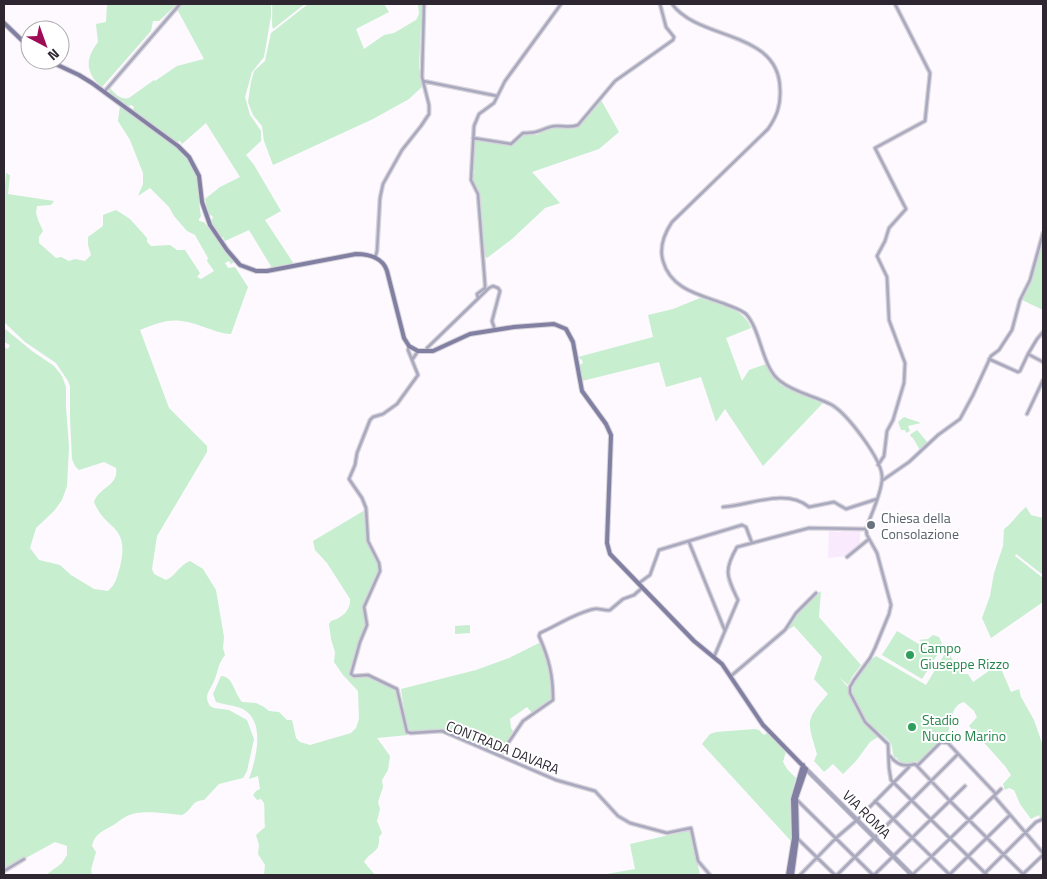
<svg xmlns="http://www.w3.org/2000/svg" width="1047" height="879" viewBox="0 0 1047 879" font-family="'Titillium Web',sans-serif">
  <rect width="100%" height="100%" fill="#fdf9ff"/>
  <path fill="#f9eafe" d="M842,530H860V546L846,556L828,558L829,531L841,532Z"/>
  <path fill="#c6eecf" d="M107,4H177L159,21H153L151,31L102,87C85,73 85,59 98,42L96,24L106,22Z
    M183,4H271V16L264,57L252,72L245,97L250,115L261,131V141L246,155L254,165L281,211L265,220L294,264L272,268L249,230L225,241L223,237H221L211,222L213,217L211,215L209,216L205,199L220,187L240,177L206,123L182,144L180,141L176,142L133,110L134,107L131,105L128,106L109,92L110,88C115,94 121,100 129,98L154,80L155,81L177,66L204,59L177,9Z
    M272,4H305L273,29C271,24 273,11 272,4Z
    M308,4H384L389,12L356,29L364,49L384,35L394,33L416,20L419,14L418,4H422L419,67L423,86L409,99L373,119L273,165L264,141L262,126L253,115L248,102L251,82L254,71L265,61L271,33Z
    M601,100L619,132L599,149L532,172L560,203L545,208L512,239L487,258L485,256L480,196L478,189L473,182L472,173L475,172L472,168L475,140L512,145L524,135H537L553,126L572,129L579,126Z
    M120,106C142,122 187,148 196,174C200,188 198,202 201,216L199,219V221L204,222L234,262L231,264L229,261L225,263L228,268L235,267L248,287L231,334C222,334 213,330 204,327C176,317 167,319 140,330L169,408L207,446V452L157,536L152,569L154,574L166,580C177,575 178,566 190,561L203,569L216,590L224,637L223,648L225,655C217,666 219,669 214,681C210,691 203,695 210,706L214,708L229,710L247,720L254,739L247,771L243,778L219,784L204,800C190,801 193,810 182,815C166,814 141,809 127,816C121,819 116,824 110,827C101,832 94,835 92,846L96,852L91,870L92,875H46L62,863L67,855V846L55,842L4,870V347L8,349L10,345L4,342V328L32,351L54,366L62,376L66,387V407L69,447L67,486L62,500L54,511L36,528L30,548L39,560L60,565L71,575L94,589L108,591C116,584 117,577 120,567C130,523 107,533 94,502C99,487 119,486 116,468L104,462L79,470L75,466L72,459L70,417V386L68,381L56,363L25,342L4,322V196L6,173L10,175L8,194L54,201L51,205L37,206L36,213L38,220L43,231L39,237V243L56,258L61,257L69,261L75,259L85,261L91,255L88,245V237L103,226V215L116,210L130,219L147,238V242L151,246L170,245L177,250H185L200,273L197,277L201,279L214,271L207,261L208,258L195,235L187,231L174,216L169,207L150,188L138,196L143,184V173L130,140L118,121Z
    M1043,236V310L1022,300L1031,281Z
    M700,298C720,305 742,306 751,328L726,338L742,381L749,370L766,364L771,375L781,385L823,403L763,466L725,409L716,422L701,377L666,387L659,362L582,381L579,365L583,363L582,360L578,357L653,337L648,315L673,309Z
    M904,417L921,423L908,426L910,431L906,433L905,430H901L898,422Z
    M917,430L928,443L920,450L913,438L910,436L911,434Z
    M1026,507L1031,515L1043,518V575L1016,554L1015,556L1043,578V602L991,638L982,618L990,596L994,573L1003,546L1004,529C1013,523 1017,514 1026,507Z
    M365,510L367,541L378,563L379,575L363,604V610L366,624L358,642L357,654L350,669V674L356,677L368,676L396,689L399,694L405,732L408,735L377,738L390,756L388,770L382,780L383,787L378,802L380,809L377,821L382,833L379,837C380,854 371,850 364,862L375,875H264L265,865L258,854L259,845L256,835L265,827C264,818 265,811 264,803L261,799L257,800L253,795L256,791L260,789L258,776L249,779C256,759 266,722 243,709C234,705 225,705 216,702L213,694L221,676C233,676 234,693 242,702L256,703L264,707L269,711L279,712L287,720H292L296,738L300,742L310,745L351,733L356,728L359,719L358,691L343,675L334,662L335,652L331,639L329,624L331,621C342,618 351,610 350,599L327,563L315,550L313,541Z
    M821,591L819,617L861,665L852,677L848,685L839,677L848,687L849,695L861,718L878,737L870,742L856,761L843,774L833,764L824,772L814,761L817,754C807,720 805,721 828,694L814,679L822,657L794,626L788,630C792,613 808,602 821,591Z
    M470,625V633L455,634V626Z
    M897,631L937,655L922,679L882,655Z
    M933,635L939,637L943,646L949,653L952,659L960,668L962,674H968L973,682L999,664L1011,692L1019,689L1021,697L1034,720L1043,746V817L1040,818L1039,815L1031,819L1020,804L1014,790L1009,788L1005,790L1003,784L1011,775L1005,766L969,726L977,717L974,711L964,702C951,705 951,722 948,733L941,738L939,736L936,738L937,743L918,763L915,761C908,766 901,765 896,757L895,758C891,752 894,746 889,741C885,736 877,731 872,726C864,719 849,695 853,684C857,675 866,667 872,659L876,656L926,685L944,655L919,640L928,639Z
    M541,642L551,672L552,699L532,713L527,707L510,719L511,728L513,731L499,754L443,730L411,732L407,730L401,689L476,670L509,658Z
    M755,729L759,730L764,735L767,733L786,751L783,762L787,769L796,778C789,799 791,818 791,841L702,744L710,734L716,732Z
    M691,830L700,875H601L635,869L630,844Z"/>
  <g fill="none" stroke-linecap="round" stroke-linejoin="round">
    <g stroke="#d8d3da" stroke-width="4.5">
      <path id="pedestrian" d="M912,875L930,858"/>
    </g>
    <g stroke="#d8d3da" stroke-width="5">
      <path id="minor" d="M672,4C699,41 779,30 780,89C781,105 777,116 768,129L672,222C664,234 659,247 663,261C671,290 701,295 725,304C732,307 740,309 746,314C761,330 762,368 780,381C795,393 815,396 832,405C847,414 883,460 882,478C882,493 871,514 866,529
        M423,81L497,96
        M104,92L180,4
        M473,138L511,144L523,133C539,133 537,131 550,127C559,124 569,129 578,125L615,81L673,40L674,37L666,27L660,4
        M375,258L377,251L380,198L383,184L402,150L421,126L429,114V105L422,77L424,4
        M478,298L477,294L485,288V284L478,194L471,180L474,126L479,114L494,103L505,81L561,4
        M409,346L408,350L418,375L397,404L383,414L373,417L370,420L357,453L355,465L349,479L362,498L366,508L368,541L379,563L380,571L364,607L367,625L360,642L351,674L354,676L368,675L397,689L407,732L411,733L442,731L556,780L595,791L618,816L630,823L667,833L691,828L698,861L710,875
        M427,348L489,288L493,286L498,288L500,291L492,321L495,330
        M1028,354L1037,339L1043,332
        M989,359L1018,372L1020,371L1028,354L1043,362
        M412,360L418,351
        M1027,414L1043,380
        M878,465L884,456L887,431L893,420L904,383L905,363L889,320L887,277L877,256L885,241L889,228L906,209L875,148L925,121L930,73L895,4
        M883,480L909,462L938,435L960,419L973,395L991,356L999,350L1012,330L1020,300L1030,280L1043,233
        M723,507C751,505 786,488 809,507L834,502L846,509L877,499
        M866,529L867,535L877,553L891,605L889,614L875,648L870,658L854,680L850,687V693L865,722L888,744L889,768L891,780L987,875
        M689,542L725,631
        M847,557L869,539
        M639,583L650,575L659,550L742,525L746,527L752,543
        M714,657L738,600C727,577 723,571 737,547L809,528L866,529
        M731,676L785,630L796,613L816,593
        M500,755L523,721L553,700C553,675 549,659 539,636L540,633C558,625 575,613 594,609C600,608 604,611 610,610L623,599L634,595L642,588
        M890,756C897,765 904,767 915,764L917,766L950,801L1024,875
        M917,766L941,742L948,743L996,794
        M994,796L1043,853
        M796,799L873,875
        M875,801L950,875
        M797,838L835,875
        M931,857L1001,789
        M4,871L24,859
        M1023,874L1043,855
        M800,875L836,838L857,820L909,767
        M837,875L958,754
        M874,875L965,786
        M949,875L1010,815
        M983,875L1036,822L1043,819"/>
    </g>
    <g stroke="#d8d3da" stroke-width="6">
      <path id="tertiary" d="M806,769L912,875"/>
    </g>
    <g stroke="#d8d3da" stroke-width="6">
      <path id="secondary" d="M4,23L30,48
        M47,60L79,75L92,83L178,146L189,157L199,176L202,202L210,225L227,250L240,265L256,271H267L356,254C369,254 383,258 387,271L404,338L409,346L418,351H433L470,334L514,327L554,324L566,329L573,342L582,391L606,424L611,435L607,543L610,554L694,641L722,664L763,725L806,769L796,798L797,838L792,875
        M788,875L794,838L793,799L803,765"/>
    </g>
    <use href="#pedestrian" stroke="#a8a8bf" stroke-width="2"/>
    <use href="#minor" stroke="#a8a8bf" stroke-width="2.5"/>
    <use href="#tertiary" stroke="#a8a8bf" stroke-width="4"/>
    <use href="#secondary" stroke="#8180a2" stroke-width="4"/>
  </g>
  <circle fill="#6b7280" stroke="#fff" stroke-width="2" cx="871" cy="525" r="5"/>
  <g fill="#2e9e5b" stroke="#fff" stroke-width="2">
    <circle cx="910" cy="655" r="5"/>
    <circle cx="912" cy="727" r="5"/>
  </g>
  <g text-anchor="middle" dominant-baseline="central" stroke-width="4" stroke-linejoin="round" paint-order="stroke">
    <g font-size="14" fill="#5b616d" stroke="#fff" text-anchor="start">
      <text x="881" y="517">Chiesa della<tspan x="881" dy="16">Consolazione</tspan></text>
    </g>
    <g font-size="14" fill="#27864d" stroke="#fff" text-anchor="start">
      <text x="920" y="647">Campo<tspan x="920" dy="16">Giuseppe Rizzo</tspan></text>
      <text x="922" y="719">Stadio<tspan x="922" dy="16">Nuccio Marino</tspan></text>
    </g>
    <g font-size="14" fill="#2e2732" stroke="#fff">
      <text transform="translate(503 747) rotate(22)">CONTRADA DAVARA</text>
      <text transform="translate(867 814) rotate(45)">VIA ROMA</text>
    </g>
  </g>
  <rect width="1047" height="879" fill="none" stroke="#2e2732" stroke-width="10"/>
  <g transform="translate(45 45) rotate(139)"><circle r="24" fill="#ffffff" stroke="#aba9ad"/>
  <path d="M0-4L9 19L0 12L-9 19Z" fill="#9e0c56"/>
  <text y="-8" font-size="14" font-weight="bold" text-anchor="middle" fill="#2e2732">N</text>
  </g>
</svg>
